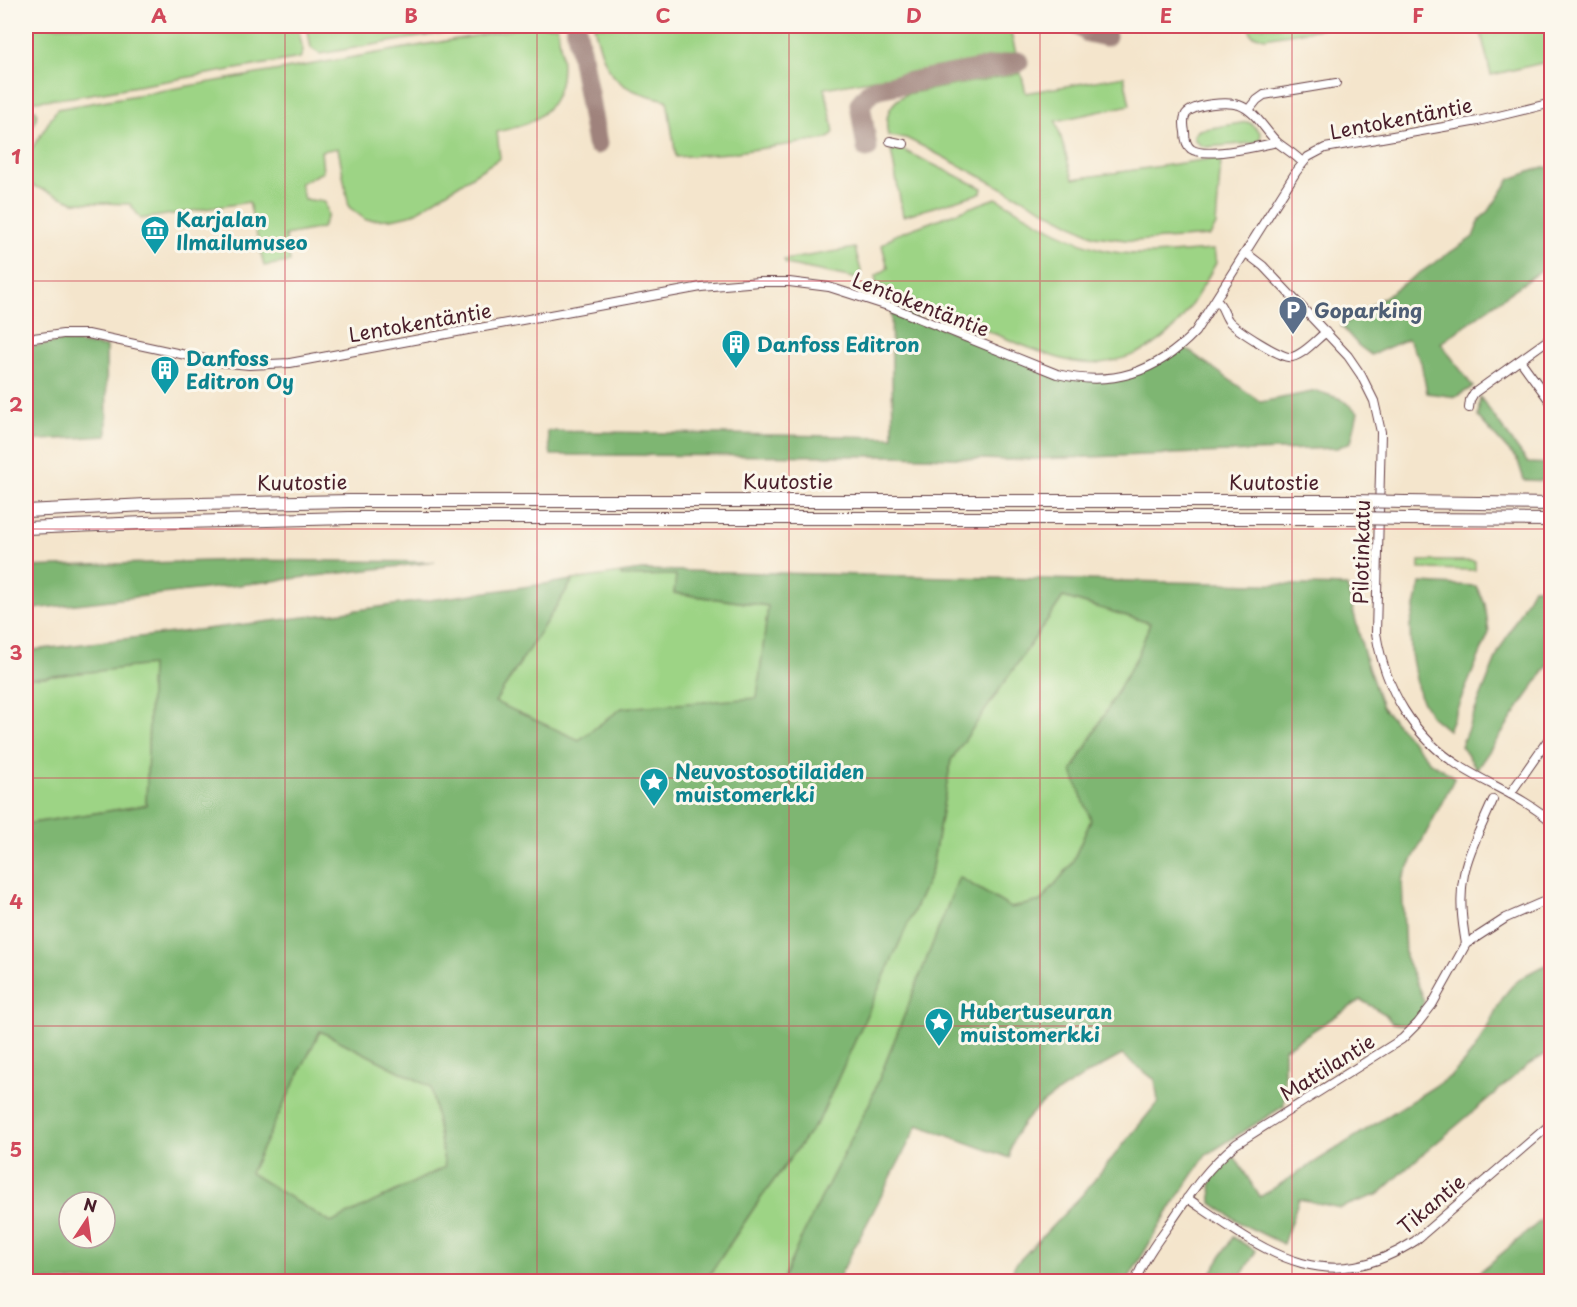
<svg xmlns="http://www.w3.org/2000/svg" width="1577" height="1307" viewBox="0 0 1577 1307" font-family="'Playpen Sans',sans-serif">
  <rect width="100%" height="100%" fill="#fbf7ec"/>
  <filter id="ink" filterUnits="userSpaceOnUse"><feTurbulence type="fractalNoise" baseFrequency=".0167" numOctaves="2"/><feDisplacementMap in="SourceGraphic" scale="12" xChannelSelector="R" yChannelSelector="G"/><feConvolveMatrix kernelMatrix="1 2 1 2 8 2 1 2 1" color-interpolation-filters="sRGB"/></filter>
  <filter id="wash" filterUnits="userSpaceOnUse"><feTurbulence type="fractalNoise" baseFrequency=".008" numOctaves="4" result="noise"/><feDisplacementMap in="SourceGraphic" scale="24" xChannelSelector="R" yChannelSelector="G"/><feGaussianBlur stdDeviation="1.35" result="paint"/><feColorMatrix in="noise" values="0 0 0 0 0 0 0 0 0 0 0 0 0 0 0 0 0 1.4 0 .05"/><feComposite in="paint" operator="in"/></filter>
  <g filter="url(#wash)">
    <rect width="100%" height="100%" fill="#f4e5cc"/>
    <path fill="#9dd485" stroke="#747a58" stroke-width="1.5" d="M26,26H298L303,52L300,58L73,97L26,102Z
      M307,26H483L320,54L311,48Z
      M532,26H557C564,61 569,100 532,121C521,127 508,129 497,132L500,158L413,214L392,219L366,220L349,207L338,148L321,151L323,172L300,183L304,199L325,202L328,215L322,228L285,235L290,262L264,266L249,202L141,219L130,204L74,202L26,183V158L57,109Z
      M594,26H1009L1016,53L825,88L834,132L828,139L729,153L676,157L667,100C614,89 607,77 594,26Z
      M1248,26H1337L1265,38L1252,35Z
      M1465,26H1551V61L1491,75L1480,29L1466,32Z
      M1021,73L1026,93L1124,76L1130,105L1056,121L1073,179L1216,158L1221,160L1216,225L1210,236L1134,241L1094,236L924,147L906,138L888,136C884,118 889,103 906,94Z
      M26,110H36C39,120 31,128 26,135Z
      M1247,122L1250,123L1261,133L1260,139L1254,143L1207,147L1201,146L1194,139V135L1199,130Z
      M891,150H903L982,188L981,193L903,216Z
      M996,198C1032,218 1068,242 1108,251C1142,258 1180,251 1214,250L1216,263C1205,282 1194,303 1180,321C1155,353 1105,371 1066,360C1041,354 1017,343 993,333C954,317 913,304 876,283V276L888,268L882,245L895,235Z
      M855,248L861,271L859,279L786,264L784,260Z
      M1419,561H1475V570L1419,569Z
      M621,573L622,576L677,575L674,593L768,606L757,699L622,708L579,740L495,702L573,580Z
      M1063,597L1150,623L1138,655L1072,771L1091,820L1071,865L1041,901L1011,908L959,877L870,1102L803,1234L782,1281L705,1282L758,1202L820,1118L931,873L951,760Z
      M151,665L146,805L26,824V679Z
      M320,1031L431,1087L445,1167L331,1223L250,1173Z"/>
    <path fill="#7eb672" stroke="#646a4e" stroke-width="1.5" fill-rule="evenodd" d="M1543,167L1551,168V263L1441,343L1473,387L1456,397L1427,393L1421,362L1408,339L1371,355L1359,346L1341,326L1473,237L1480,219L1489,211L1510,179Z
      M891,307L1057,374L1117,378L1181,347L1189,351L1261,402L1317,391L1341,399L1358,412L1351,442L1337,448L1008,460L894,456L551,455L547,431L893,437Z
      M61,341L106,347L107,436L26,441V348Z
      M1480,397L1528,463L1551,464V481L1524,480L1518,461L1478,417Z
      M239,560L435,562L26,610V567Z
      M642,570L1347,586L1366,661L1382,707L1430,762L1455,777L1402,880L1405,956L1424,1001L1419,1018L1406,1025L1392,1023L1385,1014L1361,1000L1284,1049V1106L1206,1155L1166,1215L1127,1281H1008L1015,1265L1082,1195L1158,1102L1155,1080L1122,1055C1087,1075 1008,1111 1010,1158L918,1125L837,1281H782L803,1234L870,1102L959,877L1011,908L1041,901L1071,865L1091,820L1072,772L1138,655L1150,623L1063,597L951,760L931,873L820,1118L758,1202L705,1281H26V824L146,805L151,665L26,679V651L321,615L573,580L495,702L579,740L622,708L757,698L768,606L674,593L676,575L621,576V573ZM320,1031L431,1087L445,1167L331,1223L250,1173ZM69,1202H105V1238H69Z
      M1421,583L1476,586L1485,604L1489,633L1448,730L1431,716L1419,695L1411,654L1410,625Z
      M1551,587V661L1477,769L1461,746L1499,651L1533,588Z
      M1551,963V1051L1528,1065L1416,1160L1379,1194L1340,1208L1299,1199L1283,1244L1242,1224L1212,1203L1211,1180L1234,1156L1260,1197L1451,1076C1459,1067 1469,1058 1476,1047C1503,1004 1498,983 1551,963Z
      M1551,1212V1281H1469Z
      M1233,1237L1256,1251L1238,1281H1206Z"/>
    <g fill="none" stroke-linecap="round" stroke-linejoin="round">
      <path stroke="#9f827c" stroke-width="21" d="M576,26L597,144
        M1080,26L1088,32L1106,36
        M867,148L860,104L870,92L878,88L1018,62"/>
    </g>
  </g>
  <g filter="url(#ink)">
    <g fill="none" stroke-linecap="round" stroke-linejoin="round">
      <g stroke="#643d43" stroke-width="10">
        <path id="minor" d="M1249,110L1257,100L1264,95L1336,83
          M890,141L904,144
          M1277,142C1260,146 1205,159 1191,149C1186,145 1185,138 1185,132C1184,127 1183,119 1186,114C1194,104 1227,101 1239,105C1256,111 1265,131 1278,143C1287,150 1296,155 1303,163
          M1246,253L1263,266L1348,356L1361,375L1374,401L1381,432L1376,633C1385,689 1413,737 1461,767C1491,786 1525,798 1552,822
          M1216,300C1223,306 1223,312 1228,320C1234,328 1283,360 1292,357C1304,354 1316,340 1326,332
          M26,339L63,334H88L218,362L249,365L290,363L701,287L759,282H789L829,287L891,307L1057,374C1112,387 1156,373 1195,332L1296,172L1308,157L1325,148L1478,121L1552,103
          M1520,360L1552,404
          M1469,408L1470,400L1474,393L1552,337
          M1510,794L1552,734
          M1466,944C1462,921 1459,898 1464,874C1469,849 1483,824 1493,800
          M1187,1198C1263,1250 1324,1300 1415,1241L1552,1123
          M1135,1282C1143,1260 1158,1240 1171,1222C1192,1191 1207,1168 1236,1144L1402,1039L1418,1023L1432,1005L1466,944L1506,918L1552,898"/>
      </g>
      <g stroke="#643d43" stroke-width="14">
        <path id="highway" d="M1405,502L1552,504
          M26,511L146,505L350,501H1352
          M1406,519L1552,520
          M26,528L144,523L350,518H1351"/>
      </g>
      <use href="#minor" stroke="#fff" stroke-width="8"/>
      <use href="#highway" stroke="#fff" stroke-width="12"/>
      <g stroke="#643d43" stroke-width="14" stroke-linecap="butt">
        <path id="highway-bridge" d="M1352,501L1405,502
          M1351,518L1406,519"/>
      </g>
      <use href="#highway-bridge" stroke="#fff" stroke-width="12"/>
    </g>
  </g>
  <path fill="none" stroke="#d1495b" stroke-width="1.5" stroke-opacity="0.55" d="M285,26V1282M537,26V1282M789,26V1282M1040,26V1282M1292,26V1282M26,281H1552M26,529H1552M26,778H1552M26,1026H1552"/>
  <defs>
    <g id="museum-pin" transform="scale(1.5)"><path d="M0 17L-7.5 6A9.5 9.5 0 1 1 7.5 6Z" fill="#0f9aa8" stroke="#fbf7ec"/><path d="M0-6L6-3V-2H-6V-3ZM-5-1h2V3h-2ZM-1-1h2V3h-2ZM3-1h2V3H3ZM-6 4H6V6H-6Z" fill="#fff"/></g>
    <g id="parking-pin" transform="scale(1.5)"><path d="M0 17L-7.5 6A9.5 9.5 0 1 1 7.5 6Z" fill="#5c6f8a" stroke="#fbf7ec"/><path d="M-3.5-5.5H1a3.5 3.5 0 0 1 0 7H-1V5.5H-3.5ZM-1-3.4V-.6H.8a1.4 1.4 0 0 0 0-2.8Z" fill="#fff"/></g>
    <g id="building-pin" transform="scale(1.5)"><path d="M0 17L-7.5 6A9.5 9.5 0 1 1 7.5 6Z" fill="#0f9aa8" stroke="#fbf7ec"/><path d="M-4-6H4V6H1V3H-1V6H-4ZM-2.5-4.3h1.7v1.8h-1.7ZM.8-4.3h1.7v1.8H.8ZM-2.5-1h1.7V.8h-1.7ZM.8-1h1.7V.8H.8Z" fill="#fff"/></g>
    <g id="sight-pin" transform="scale(1.5)"><path d="M0 17L-7.5 6A9.5 9.5 0 1 1 7.5 6Z" fill="#0f9aa8" stroke="#fbf7ec"/><path d="M0-6L1.8-2.2L6-1.7L2.9 1.2L3.7 5.4L0 3.3L-3.7 5.4L-2.9 1.2L-6-1.7L-1.8-2.2Z" fill="#fff"/></g>
  </defs>
  <g fill-rule="evenodd">
    <use href="#museum-pin" x="155" y="230"/>
    <use href="#parking-pin" x="1293" y="310"/>
    <use href="#building-pin" x="736" y="344"/>
    <use href="#building-pin" x="165" y="370"/>
    <use href="#sight-pin" x="654" y="782"/>
    <use href="#sight-pin" x="939" y="1022"/>
  </g>
  <g text-anchor="middle" dominant-baseline="central" stroke-width="6" stroke-linejoin="round" paint-order="stroke">
    <g font-size="20" fill="#4a1f2b" stroke="#fbf7ec">
      <text transform="translate(1401 118) rotate(-11)">Lentokentäntie</text>
      <text transform="translate(921 304) rotate(21)">Lentokentäntie</text>
      <text transform="translate(420 322) rotate(-10)">Lentokentäntie</text>
      <text x="788" y="481">Kuutostie</text>
      <text transform="translate(302 482) rotate(-1)">Kuutostie</text>
      <text x="1274" y="482">Kuutostie</text>
      <text transform="translate(1361 552) rotate(-89)">Pilotinkatu</text>
      <text transform="translate(1327 1067) rotate(-32)">Mattilantie</text>
      <text transform="translate(1431 1204) rotate(-40)">Tikantie</text>
    </g>
    <g font-size="20" font-weight="bold" fill="#0d838f" stroke="#fbf7ec" text-anchor="start">
      <text x="176" y="219">Karjalan<tspan x="176" dy="23">Ilmailumuseo</tspan></text>
      <text x="757" y="344">Danfoss Editron</text>
      <text x="186" y="358">Danfoss<tspan x="186" dy="23">Editron Oy</tspan></text>
      <text x="675" y="771">Neuvostosotilaiden<tspan x="675" dy="23">muistomerkki</tspan></text>
      <text x="960" y="1011">Hubertuseuran<tspan x="960" dy="23">muistomerkki</tspan></text>
    </g>
    <g font-size="20" font-weight="bold" fill="#4e5e75" stroke="#fbf7ec" text-anchor="start">
      <text x="1314" y="310">Goparking</text>
    </g>
  </g>
  <rect width="1577" height="1307" fill="none" stroke="#fbf7ec" stroke-width="66"/>
  <g transform="translate(87 1220) rotate(13)"><circle r="28" fill="#fbf7ec" stroke="#b4a19f" stroke-width="1.5"/>
  <path d="M0-4.5L10 22L0 15L-10 22Z" fill="#d1495b"/>
  <text y="-9" font-size="16" font-weight="bold" text-anchor="middle" fill="#4a1f2b">N</text>
  </g>
  <rect x="33" y="33" width="1511" height="1241" fill="none" stroke="#d1495b" stroke-width="2"/>
  <g font-size="20" text-anchor="middle" font-weight="bold" fill="#d1495b">
    <text x="159" y="23">A</text>
    <text x="411" y="23">B</text>
    <text x="663" y="23">C</text>
    <text x="914" y="23">D</text>
    <text x="1166" y="23">E</text>
    <text x="1418" y="23">F</text>
    <text x="16" y="164">1</text>
    <text x="16" y="412">2</text>
    <text x="16" y="660">3</text>
    <text x="16" y="909">4</text>
    <text x="16" y="1157">5</text>
  </g>
</svg>
